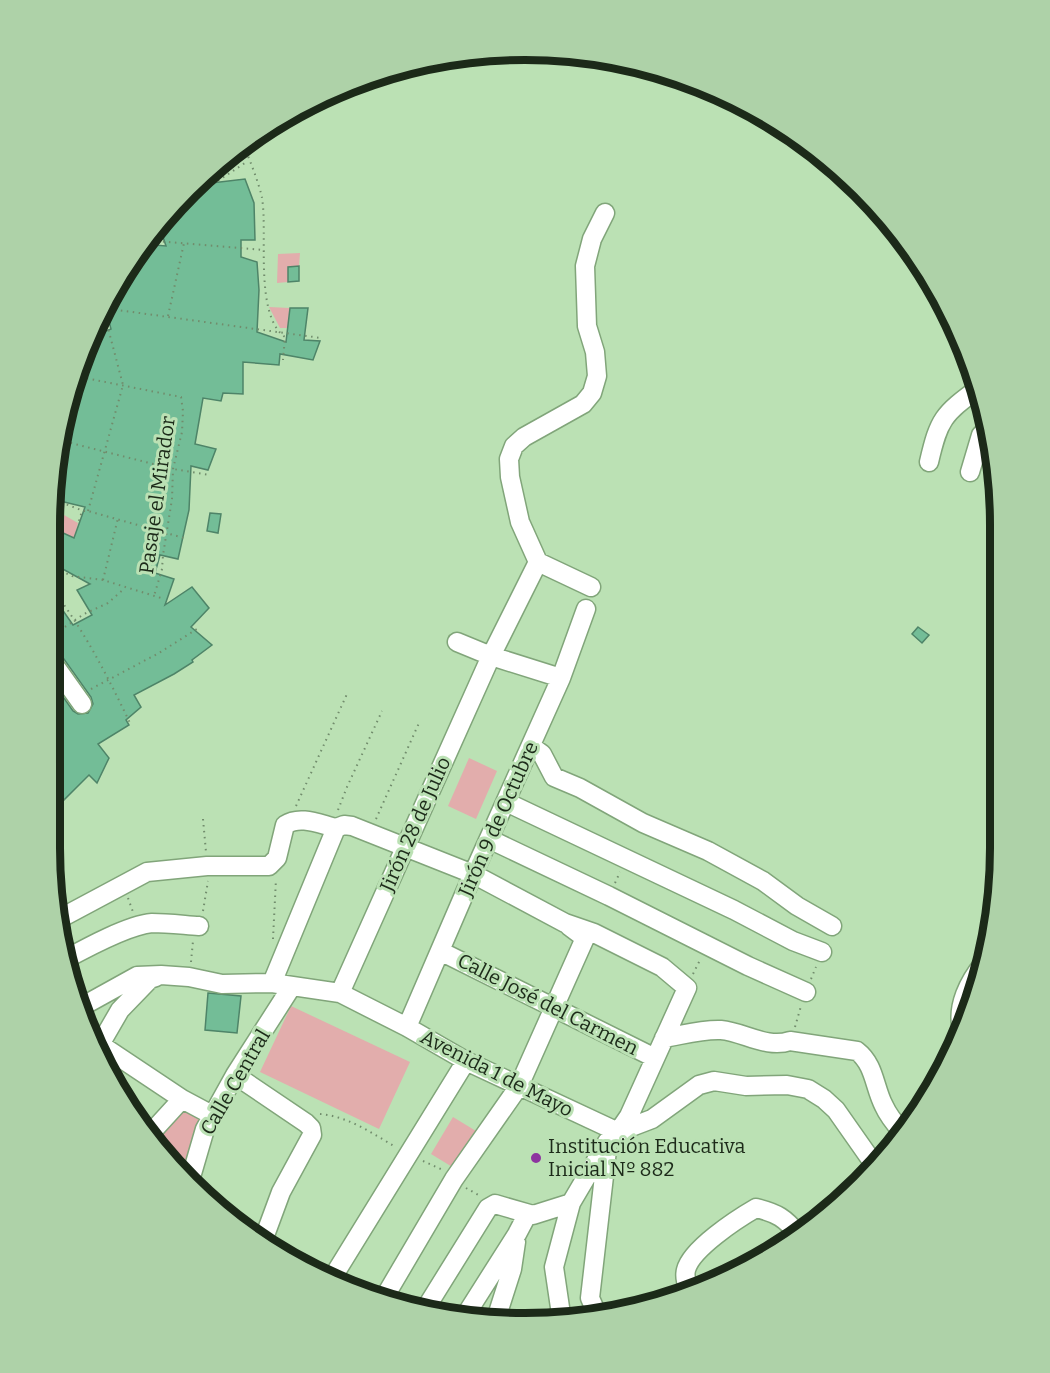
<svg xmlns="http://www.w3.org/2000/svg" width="1050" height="1373" viewBox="0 0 1050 1373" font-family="Bitter,serif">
  <rect width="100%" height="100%" fill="#bbe1b4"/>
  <path fill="#e2adac" d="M300,253L299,266L288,267V282L277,283L278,254Z
    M269,307L290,308L288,328H280Z
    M64,515L78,523L74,538L58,531Z
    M469,758L497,771L476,819L448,806Z
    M291,1006L410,1062L379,1129L260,1072Z
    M183,1104L204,1118L184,1178L153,1138Z
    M453,1117L476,1131L454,1168L431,1154Z"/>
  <path fill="#73bd97" stroke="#4e8468" stroke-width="1.5" d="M245,179L254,203L255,240H241V257L257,262L259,290L257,332L286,342L290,308H308L304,340L320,341L313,360L280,354L279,365L243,362V394L223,393L221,401L203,398L195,444L216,449L208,470L191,466L189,510L178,559L160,555L155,573L174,579L165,605L192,587L209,608L191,627L212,645L192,660L193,662L174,674L134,695L141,707L126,720L129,725L98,744L109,758L97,783L89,775L62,802L63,804L50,814V692L54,684L73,711L78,714L88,713L93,704L91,697L59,652L50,648V592L73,625L92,615L77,590L90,584L50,562V527L74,538L85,507L60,501L50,496L57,456L64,436L60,435L66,402L90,337L111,329L105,306L142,244L166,246L159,225L203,184Z
    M299,266V281L288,282V267Z
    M210,513L221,514L218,533L207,531Z
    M918,627L929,635L922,643L912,634Z
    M208,993L241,996L237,1033L205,1030Z"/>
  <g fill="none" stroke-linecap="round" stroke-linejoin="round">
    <g stroke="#81a57a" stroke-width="21">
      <path id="minor" d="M929,462C939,419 943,414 979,388
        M970,472L981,435L988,428
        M538,562L591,587
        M457,642L491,656L561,678
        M50,659L82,704
        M531,746L542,754L554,777L580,788L643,823L708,851L763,881L797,906L832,926
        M506,802L734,910L793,941L822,952
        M489,839L609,896L748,966L806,992
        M59,919L147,872L207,866H269L277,858L285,825C300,815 319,824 336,828
        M440,951L655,1058
        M64,960C86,948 128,925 152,923C167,923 184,925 199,926
        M272,983L336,828L344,825L352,826L473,874L565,923L594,933L662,967L687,988L629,1116L618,1132L607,1142L571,1203L533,1215L495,1204L488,1208L424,1311
        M340,993L491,656L538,562L520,522L510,477L509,459L514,446L524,437L583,404L592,393L597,376L595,352L587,326L585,266L592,239L605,213
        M81,1007L137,976L161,975L189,977L222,984L272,983L340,993L407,1027L466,1061L618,1132L652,1119L699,1085L714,1081L746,1086L787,1085L808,1089L824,1099L836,1110L876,1167
        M407,1027L473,874L561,678L586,609
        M962,1030C956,1006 969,981 984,963
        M664,1038C682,1035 703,1029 721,1030C744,1032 767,1049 790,1041L857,1051C875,1065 874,1087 884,1106C888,1115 896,1125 903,1133
        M101,1045L182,1099L212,1115
        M98,1048L120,1010L150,979L156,977
        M235,1075L306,1123L311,1128L312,1135L281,1192L264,1238
        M150,1134L182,1099
        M189,1184L205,1129L235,1075L292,986
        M331,1280L466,1061
        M690,1292C687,1285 684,1278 686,1270C691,1249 737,1219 756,1208C777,1213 785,1218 799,1235
        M384,1298L454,1179L519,1086L585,938L569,926
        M597,1314L590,1298L607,1150
        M465,1316L517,1234L527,1215
        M496,1319L512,1269L516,1242
        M562,1321L554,1267L571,1203"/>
    </g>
    <path stroke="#718c6c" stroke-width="2" stroke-dasharray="1.5 4.5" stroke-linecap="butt" d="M243,146C248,153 261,190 262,198C268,234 254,315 285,337L283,360
      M187,199L201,192L248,161
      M145,240L264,250
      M103,308L321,338
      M168,316L184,243
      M75,376L181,397L183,411L182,432L173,469L172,499L163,555L162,569L154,596
      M59,440L173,469L210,475
      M50,498L81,510
      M88,511L123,385L103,309
      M79,521L82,511H88L184,538
      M50,566L72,576L103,580L161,598
      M103,580L118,518
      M50,586C83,628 107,675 130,723
      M50,637L84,614L108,603L125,588
      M91,689L159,653L197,629
      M50,759L59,750
      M50,787L66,802
      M296,806L347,694
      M338,810L347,787L382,711
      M203,819L206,852
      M376,819L419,723
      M615,883L620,872
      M128,898L133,912
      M203,911L208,881
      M273,939L276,879
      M191,962L193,941
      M693,974L701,958
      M811,979L816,967
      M795,1027L801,1006
      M320,1114C347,1116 372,1133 394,1146
      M423,1161L443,1170
      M466,1188L480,1196"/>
    <use href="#minor" stroke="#fff" stroke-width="18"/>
  </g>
  <circle fill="#8d349f" stroke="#bbe1b4" stroke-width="2" cx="536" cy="1158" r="6"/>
  <g text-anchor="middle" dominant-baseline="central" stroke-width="6" stroke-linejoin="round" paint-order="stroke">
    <g font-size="20" fill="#1c2a19" stroke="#bbe1b4">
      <text transform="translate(157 495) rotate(-82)">Pasaje el Mirador</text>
      <text transform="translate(498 819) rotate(-66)">Jirón 9 de Octubre</text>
      <text transform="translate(415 824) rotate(-66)">Jirón 28 de Julio</text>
      <text transform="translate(548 1004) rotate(27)">Calle José del Carmen</text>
      <text transform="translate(497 1073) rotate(27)">Avenida 1 de Mayo</text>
      <text transform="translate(235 1082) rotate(-60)">Calle Central</text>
    </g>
    <g font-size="20" fill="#1c2a19" stroke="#bbe1b4" text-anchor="start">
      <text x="548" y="1146">Institución Educativa<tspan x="548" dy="23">Inicial Nº 882</tspan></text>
    </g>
  </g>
  <path d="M0 0H1050V1373H0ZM525 60H525A465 465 0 0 1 990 525V848A465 465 0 0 1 525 1313H525A465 465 0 0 1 60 848V525A465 465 0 0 1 525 60Z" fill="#aed2a8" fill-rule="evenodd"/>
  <path fill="none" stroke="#1c2a19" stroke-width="8" d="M525 60H525A465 465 0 0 1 990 525V848A465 465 0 0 1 525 1313H525A465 465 0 0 1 60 848V525A465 465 0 0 1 525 60Z"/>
</svg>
